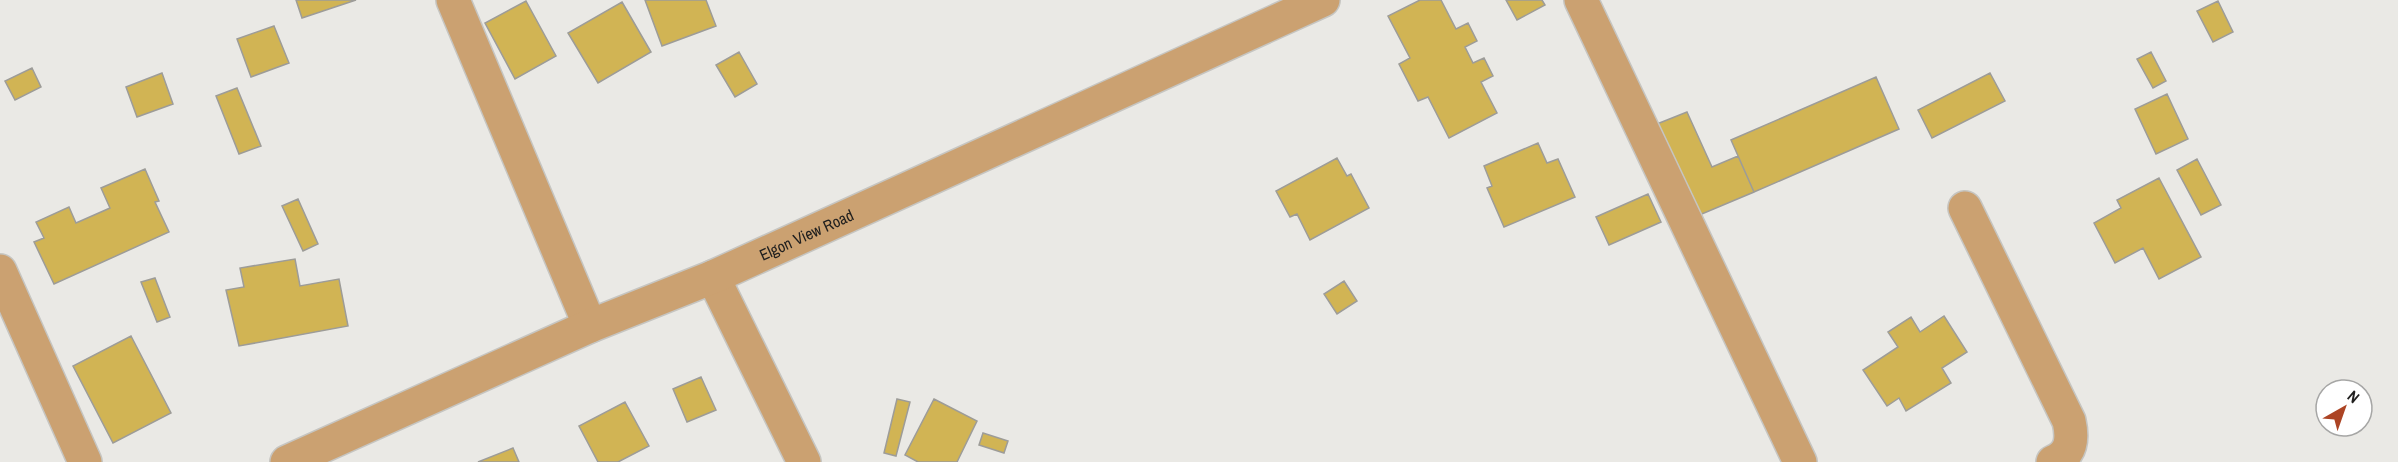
<svg xmlns="http://www.w3.org/2000/svg" width="2398" height="462" viewBox="0 0 2398 462" font-family="'Archivo Narrow',sans-serif">
  <rect width="100%" height="100%" fill="#eae9e5"/>
  <path fill="#d1b454" stroke="#9d9c98" stroke-width="1.5" d="M296,0H356L302,18Z
    M645,0H706L716,26L662,46Z
    M1420,0H1441L1456,29L1468,23L1477,41L1465,47L1473,63L1484,58L1493,76L1481,82L1497,113L1449,138L1428,97L1418,101L1399,64L1410,58L1388,16Z
    M1506,0H1542L1545,5L1517,20Z
    M526,1L556,56L515,79L485,23Z
    M2218,1L2233,32L2213,42L2197,11Z
    M622,2L651,52L598,83L568,33Z
    M274,26L289,63L251,77L237,39Z
    M739,52L757,84L735,97L716,65Z
    M2151,52L2166,81L2153,88L2137,59Z
    M32,68L41,87L15,100L5,81Z
    M162,73L173,104L137,117L126,87Z
    M1990,73L2005,101L1932,138L1918,110Z
    M1876,77L1899,129L1754,192L1731,140Z
    M237,88L261,146L239,154L216,96Z
    M2167,94L2188,139L2156,154L2135,109Z
    M1687,112L1712,167L1738,156L1754,192L1697,216L1657,124Z
    M1538,143L1547,163L1558,159L1575,197L1504,227L1487,188L1492,186L1484,166Z
    M1337,158L1347,176L1351,174L1369,208L1310,240L1297,214L1290,217L1276,191Z
    M2197,159L2221,205L2201,215L2177,170Z
    M145,169L159,201L155,202L169,232L54,284L34,242L44,238L36,222L69,207L76,223L110,208L101,188Z
    M2159,178L2201,257L2159,279L2143,248L2115,263L2094,223L2121,208L2117,200Z
    M1648,194L1661,222L1609,245L1596,217Z
    M298,199L318,244L303,251L282,206Z
    M295,259L300,286L339,279L348,326L239,346L226,290L244,287L240,268Z
    M155,278L170,317L157,322L141,282Z
    M1344,281L1357,301L1337,314L1324,294Z
    M1944,316L1967,352L1942,368L1951,383L1906,411L1899,398L1887,406L1863,370L1898,347L1888,332L1911,317L1920,332Z
    M131,336L171,413L113,443L73,366Z
    M701,377L716,410L687,422L673,389Z
    M897,399L910,402L896,456L884,453Z
    M934,399L977,421L957,462H918L905,455Z
    M625,402L649,446L618,462H598L579,426Z
    M983,433L1008,441L1004,453L979,445Z
    M513,448L519,462H478Z"/>
  <g fill="none" stroke-linecap="round" stroke-linejoin="round">
    <g stroke="#c6c5c1" stroke-width="36">
      <g id="minor">
        <path d="M453,0L590,326"/>
        <path d="M1581,0L1800,462"/>
        <path d="M1965,208L2069,421C2073,439 2072,454 2053,462"/>
        <path d="M0,271L85,462"/>
        <path d="M713,277L804,462"/>
        <path id="s1" d="M287,462L590,326L713,277L1323,0"/>
      </g>
    </g>
    <use href="#minor" stroke="#cba171" stroke-width="33"/>
  </g>
  <g text-anchor="middle" dominant-baseline="central" stroke-width="4.5" stroke-linejoin="round" paint-order="stroke">
    <g font-size="16" fill="#21201f" stroke="#fff">
      <text stroke="none"><textPath href="#s1" startOffset="567">Elgon View Road</textPath></text>
    </g>
  </g>
  <g transform="translate(2344 408) rotate(40)"><circle r="28" fill="#ffffff" stroke="#a6a6a5" stroke-width="1.5"/>
  <path d="M0-4.5L10 22L0 15L-10 22Z" fill="#ac4424"/>
  <text y="-9" font-size="16" font-weight="bold" text-anchor="middle" fill="#21201f">N</text>
  </g>
</svg>
